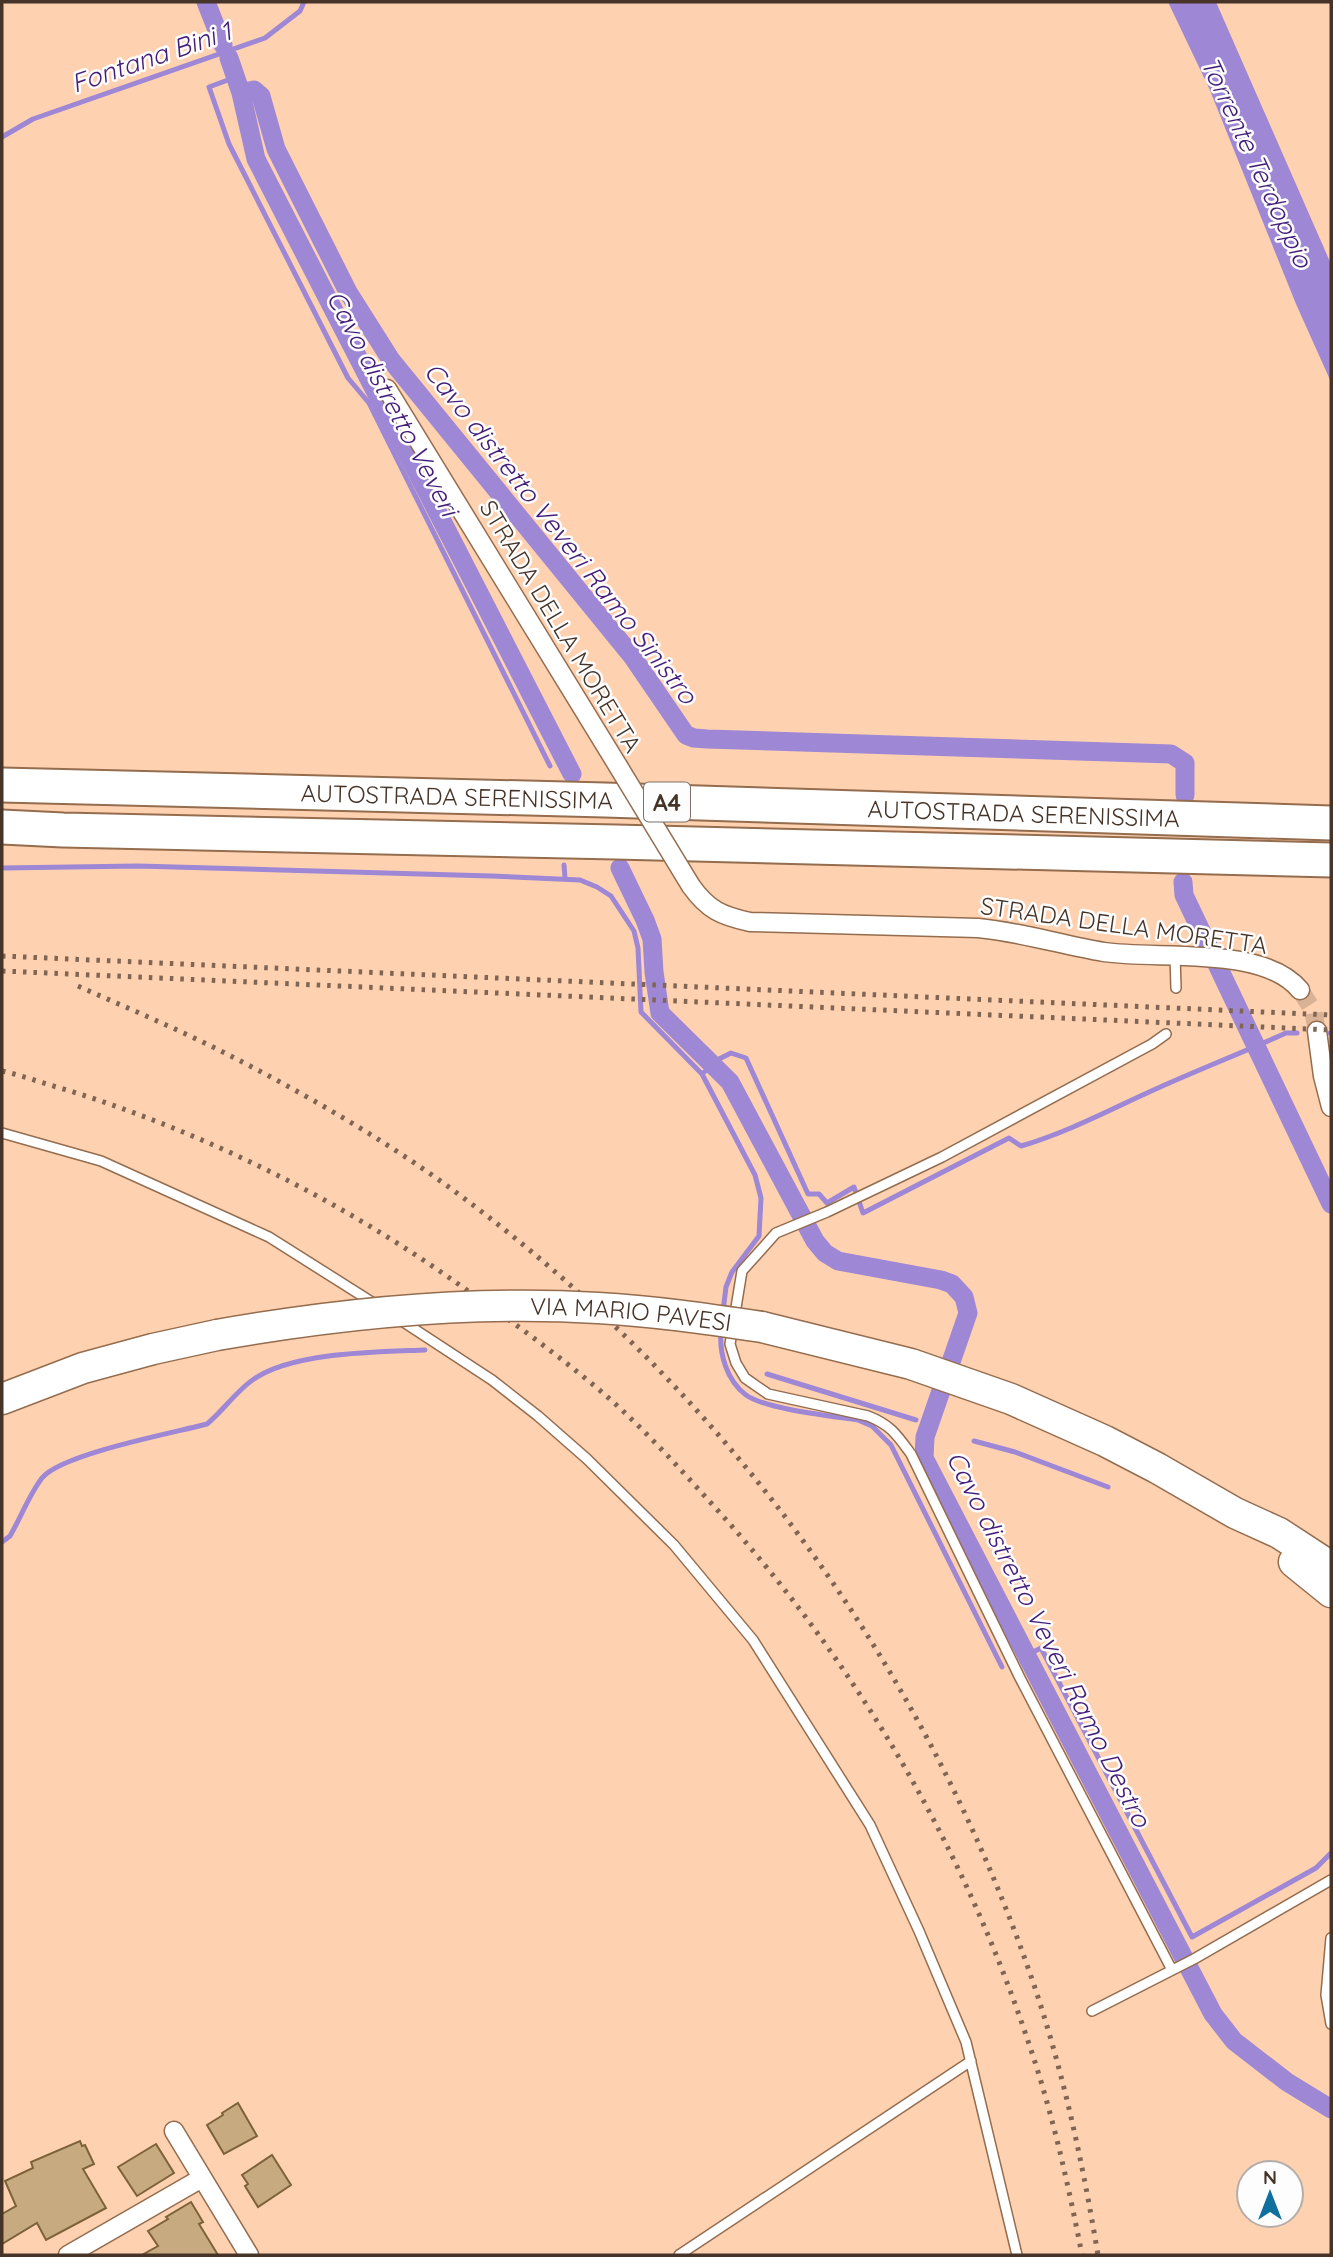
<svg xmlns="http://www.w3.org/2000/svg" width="1333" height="2257" viewBox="0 0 1333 2257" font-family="Quicksand,sans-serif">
  <rect width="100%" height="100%" fill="#fed1b1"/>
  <path fill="#9e87d5" d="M1168,2H1216L1331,264V382L1296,304L1209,88Z"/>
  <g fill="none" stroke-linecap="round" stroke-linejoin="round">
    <path stroke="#9e87d5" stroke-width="5" d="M236,77L209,87L229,144L348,378L369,403L550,766
      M2,137L33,119L265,38L300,11L304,2
      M564,865L565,878
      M2,868L138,866L491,876L580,880L597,887L611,896L634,931L638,948L641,1012L702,1074L755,1175L761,1198L759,1236L732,1272L726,1287L723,1311
      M1330,1033H1331
      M702,1074L719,1059L731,1053L746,1058L808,1194H819L827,1203L854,1187L863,1213L1009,1138L1021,1146C1069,1132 1113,1108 1158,1088C1200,1069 1244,1052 1286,1033H1297
      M721,1331C719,1354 727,1381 746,1395C765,1409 832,1416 858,1420L872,1426L891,1445L1002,1667
      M767,1374L916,1420
      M974,1441L1015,1452L1108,1487
      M2,1542L10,1536C21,1517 29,1495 42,1478C61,1454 173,1433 207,1424C223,1411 237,1390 254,1379C294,1352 377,1352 425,1350
      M1033,1652L1041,1648L1192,1937L1316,1868L1331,1853"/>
    <path stroke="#9e87d5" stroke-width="19" d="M206,2L223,45
      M229,58L241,93L256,159L572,774
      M241,93L254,90L261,96L276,149L348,292L391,360L632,656L686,735L694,738L707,739L1171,754L1185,763V795
      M620,868L645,920L652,939L654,972L660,1013L730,1082L815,1241L825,1253L838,1261L941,1280L952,1284L964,1297L968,1313L925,1437L924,1458L1213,2014L1234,2041L1287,2082L1331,2109
      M1183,882L1184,895L1331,1204"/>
  </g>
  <path fill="#c7aa80" stroke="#7c6239" stroke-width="2" d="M238,2103L257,2136L224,2154L207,2125L223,2115L222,2113Z
    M80,2141L82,2146L85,2145L94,2164L83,2169L106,2208L46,2240L37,2223L2,2244V2214L16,2206L5,2181L33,2168L31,2162Z
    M156,2144L174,2173L137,2196L118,2167Z
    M272,2155L291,2185L258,2207L245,2186L248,2184L242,2175Z
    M191,2202L203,2222L199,2224L218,2255H142L158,2246L148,2231L168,2219L166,2217Z"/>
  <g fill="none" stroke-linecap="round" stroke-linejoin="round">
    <path stroke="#d9b296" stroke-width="18" stroke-dasharray="18 9" stroke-linecap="butt" d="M1300,990L1313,1010L1317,1031"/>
    <g stroke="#946c4e" stroke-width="12">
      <path id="lane" d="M1175,956L1176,988
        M1166,1034L1152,1044L942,1157L827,1212L776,1233L742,1271L730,1344L736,1363L745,1378L768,1394L868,1416C891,1425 897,1435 911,1454L1020,1678L1172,1970
        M2,1133L101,1161L269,1237L375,1304
        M399,1319L492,1380L538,1416L587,1459L674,1545L753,1640L870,1825L919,1931L966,2042L1017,2255
        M1331,1938L1326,1995L1331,2024
        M1092,2011L1194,1959L1331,1880
        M679,2255L971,2061"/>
    </g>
    <g stroke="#946c4e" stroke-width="21">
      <path id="street" d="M387,389L618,766
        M691,886C708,910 722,916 750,922L978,928C1021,932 1062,945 1104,952C1158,960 1263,945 1300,990
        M1317,1031L1323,1076L1331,1107
        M174,2131L249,2255
        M68,2255L202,2178"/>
    </g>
    <g stroke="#946c4e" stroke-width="33">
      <path id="primary" d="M762,1327L911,1364L1011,1399L1105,1441L1157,1468L1235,1513L1279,1533L1331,1567
        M2,1399L83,1368L153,1349L217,1335
        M1294,1562L1331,1592"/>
    </g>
    <g stroke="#946c4e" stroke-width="37">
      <g id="highway">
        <path id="s1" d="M2,785L605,800L1331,823"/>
        <path d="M2,827L63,830L616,842L1331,860"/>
      </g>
    </g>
    <use href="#lane" stroke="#fff" stroke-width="9"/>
    <use href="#street" stroke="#fff" stroke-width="18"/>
    <use href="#primary" stroke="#fff" stroke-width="30"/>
    <use href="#highway" stroke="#fff" stroke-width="33"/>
    <path stroke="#7f6552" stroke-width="5" stroke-dasharray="3.5 7" stroke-linecap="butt" d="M2,956L1331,1015
      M2,971L1331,1030
      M78,986C125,1007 173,1027 219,1050C302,1092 386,1140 461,1196C729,1396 928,1671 1035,1988C1064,2075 1083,2165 1098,2255
      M2,1071C24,1076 45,1084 67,1090C211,1135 346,1203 468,1291C510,1320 551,1350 591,1383C634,1418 673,1461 711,1503C853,1658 961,1841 1028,2041C1052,2111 1068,2183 1082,2255"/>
    <g stroke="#946c4e" stroke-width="21" stroke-linecap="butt">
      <path id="street-bridge" d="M618,766L691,886"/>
    </g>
    <g stroke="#946c4e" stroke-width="33" stroke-linecap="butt">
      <g id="primary-bridge">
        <path id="s2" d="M217,1335C342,1313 471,1300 598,1308C653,1311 708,1319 762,1327"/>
      </g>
    </g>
    <use href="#street-bridge" stroke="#fff" stroke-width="18"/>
    <use href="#primary-bridge" stroke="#fff" stroke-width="30"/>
  </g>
  <g text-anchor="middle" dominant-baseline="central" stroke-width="5" stroke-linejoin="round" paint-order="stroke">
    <rect fill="#fdfdfd" stroke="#7d7068" stroke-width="2" x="644" y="782.5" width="46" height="39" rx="5"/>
    <g font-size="23" font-weight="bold" fill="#463428">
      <text x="667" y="802">A4</text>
    </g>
    <g font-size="24" fill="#463428" stroke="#fdfdfd">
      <text transform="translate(561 626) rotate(59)">STRADA DELLA MORETTA</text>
      <text stroke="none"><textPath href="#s1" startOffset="455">AUTOSTRADA SERENISSIMA</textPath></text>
      <text stroke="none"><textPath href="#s1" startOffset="1022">AUTOSTRADA SERENISSIMA</textPath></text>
      <text transform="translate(1124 925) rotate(8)">STRADA DELLA MORETTA</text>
      <text stroke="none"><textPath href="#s2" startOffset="416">VIA MARIO PAVESI</textPath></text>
    </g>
    <g font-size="26" font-style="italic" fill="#431d79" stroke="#fdfdfd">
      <text transform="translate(151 57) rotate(-19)">Fontana Bini 1</text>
      <text transform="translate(1257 162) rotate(65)">Torrente Terdoppio</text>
      <text transform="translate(393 403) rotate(62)">Cavo distretto Veveri</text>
      <text transform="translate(561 533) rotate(52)">Cavo distretto Veveri Ramo Sinistro</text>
      <text transform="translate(1049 1639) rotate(63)">Cavo distretto Veveri Ramo Destro</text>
    </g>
  </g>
  <rect width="1333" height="2257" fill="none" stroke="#463428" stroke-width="7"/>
  <g transform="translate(1270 2194)"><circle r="33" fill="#fdfdfd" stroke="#b4ada8" stroke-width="2"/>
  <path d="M0-5L12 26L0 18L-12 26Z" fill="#0f709e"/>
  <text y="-10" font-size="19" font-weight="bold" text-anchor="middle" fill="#463428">N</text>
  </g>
</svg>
